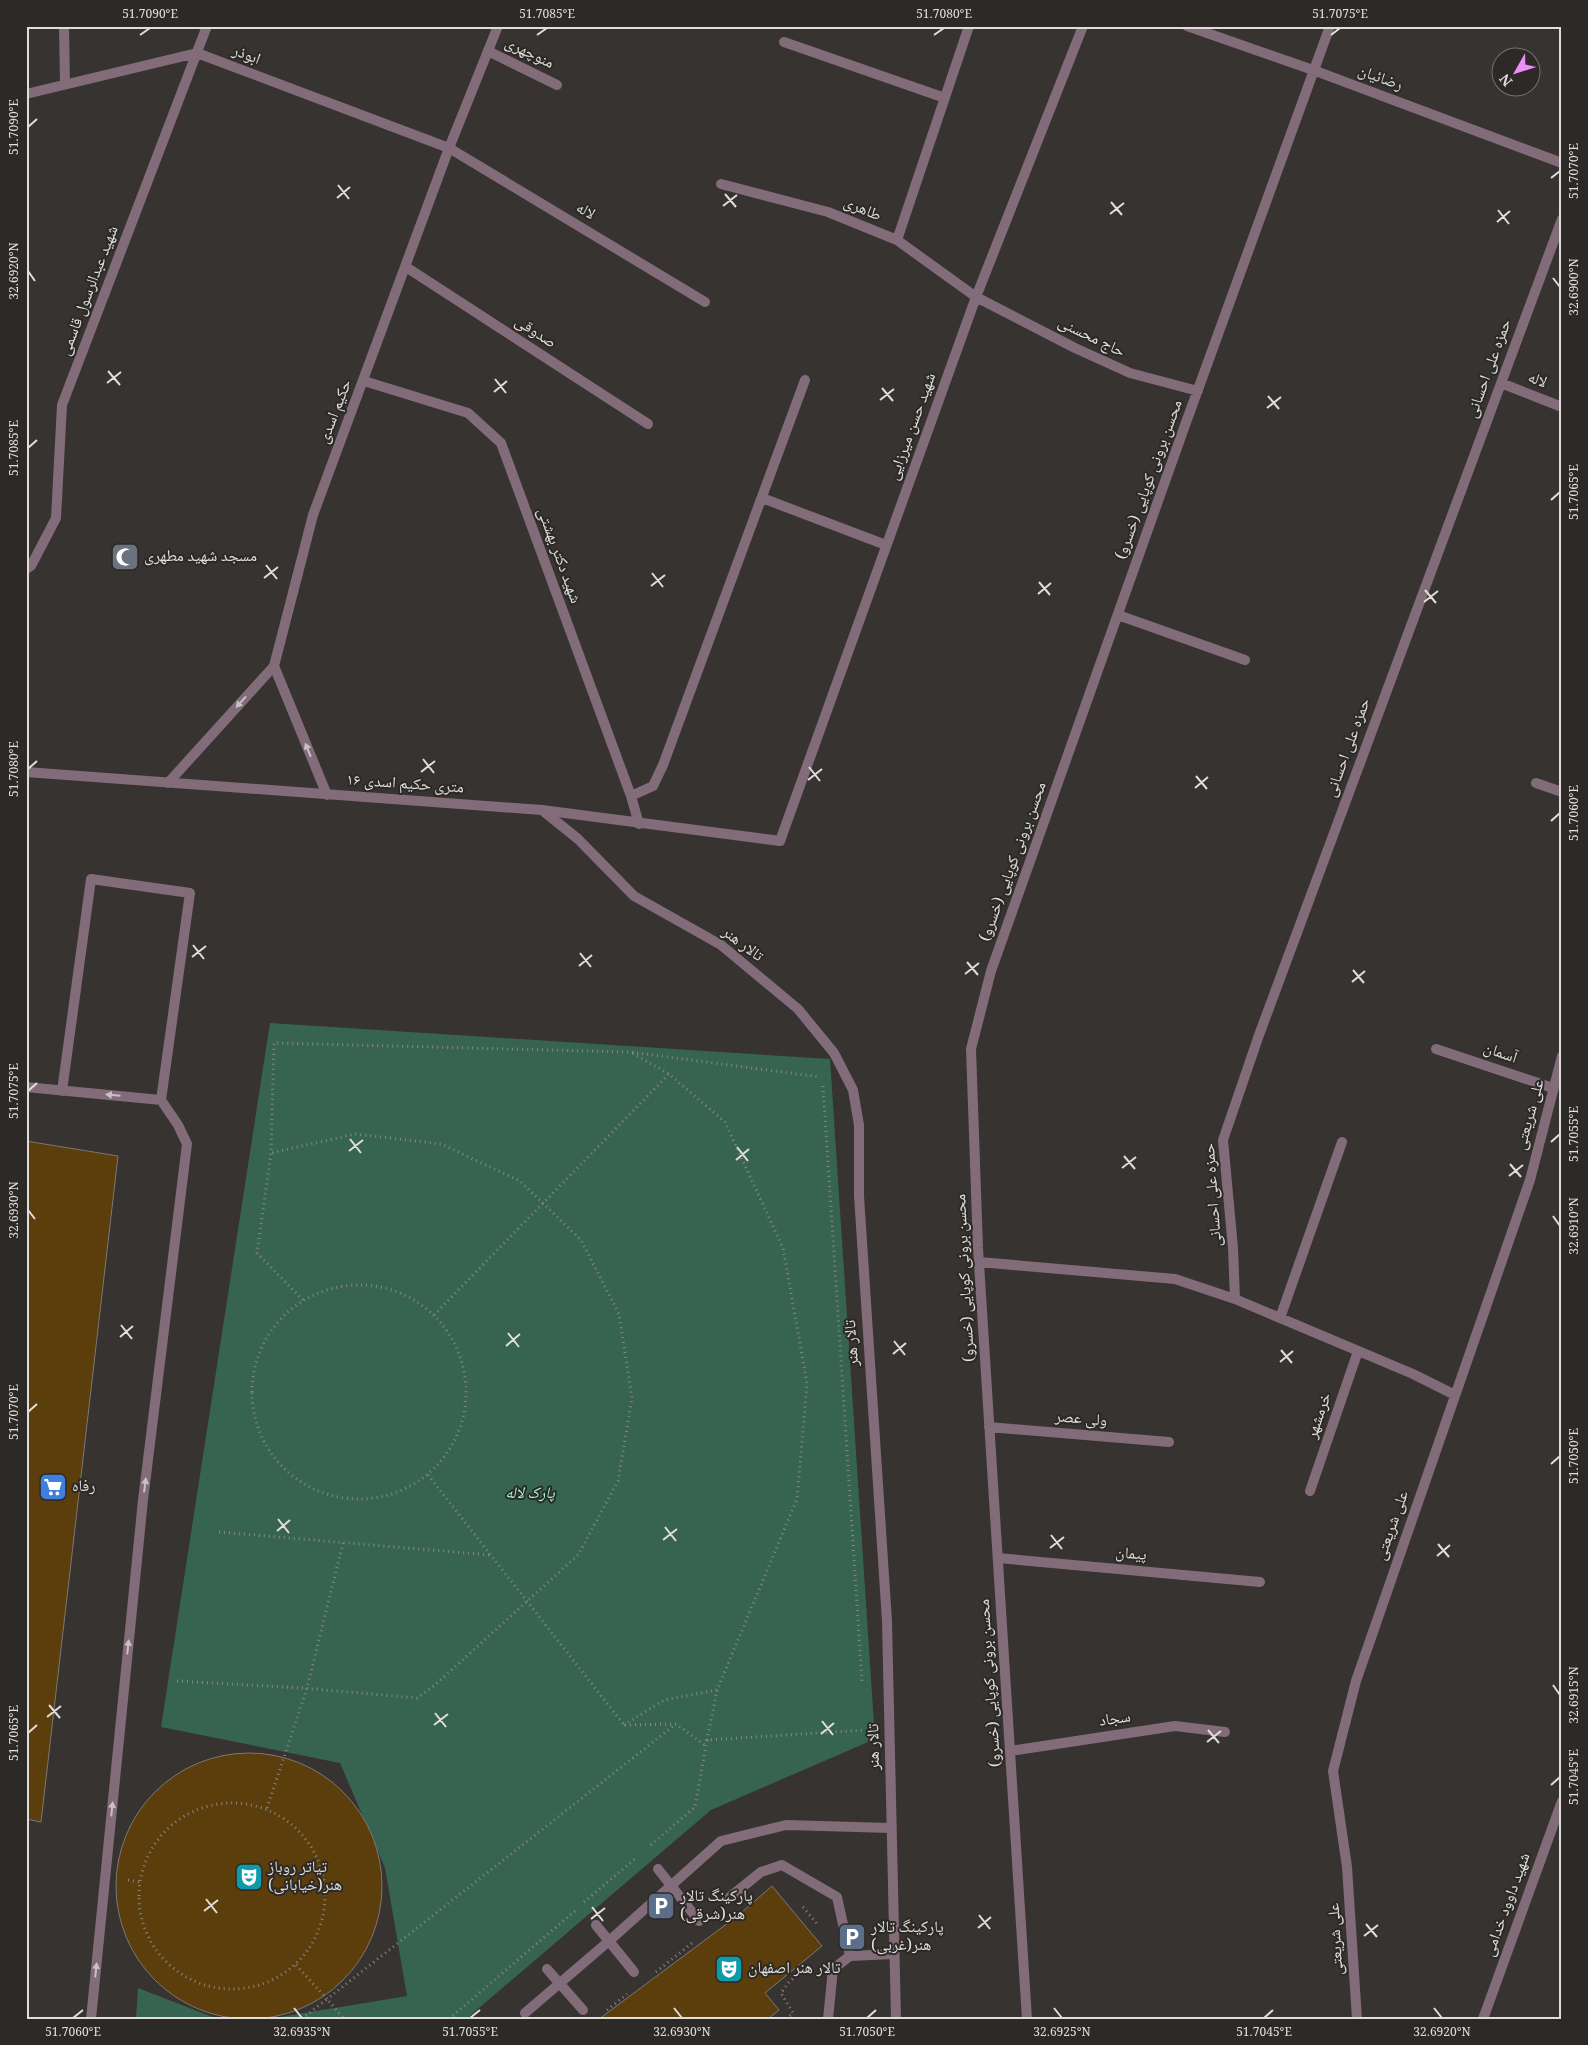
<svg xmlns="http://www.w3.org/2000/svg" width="1588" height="2045" viewBox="0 0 1588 2045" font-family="Georgia,'Noto Naskh Arabic',serif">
  <rect width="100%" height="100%" fill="#363330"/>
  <path fill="#376450" d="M270,1023L830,1059L875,1739L711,1810L466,2019H268L407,1996L385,1868L340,1763L161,1727Z
    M138,1988L218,2019H136Z"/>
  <path fill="#5c3d0c" stroke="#7b7874" d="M26,1141L118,1156L41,1822L26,1819Z
    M116 1886a133 133 0 1 1 266 0a133 133 0 1 1-266 0Z
    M772,1886L822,1946L765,1993L779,2010L768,2019H599L740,1914Z"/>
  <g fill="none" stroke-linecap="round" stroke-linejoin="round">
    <path stroke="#888683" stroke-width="3" stroke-dasharray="1 4" stroke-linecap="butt" d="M823,1086L862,1681
      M252 1392a107 107 0 1 1 214 0a107 107 0 1 1-214 0Z
      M303,1300L257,1253L271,1153L274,1043L630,1052L820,1077
      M434,1315L669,1074
      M428,1475L624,1725
      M219,1532L490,1555
      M177,1681L302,1688L417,1698L435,1685L578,1555L618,1481L632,1398L619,1314L581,1240L520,1181L441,1144L355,1134L271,1153
      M717,1690L707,1740L865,1730
      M624,1725L664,1700L717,1690L797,1499L807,1383L783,1248L725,1122L669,1074L632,1053
      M625,1725L676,1724L706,1746
      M139 1896a93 93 0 1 1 186 0a93 93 0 1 1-186 0Z
      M267,1808L307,1688L343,1543
      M651,1845L695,1807L707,1740
      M128,1880L139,1882
      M584,1902L636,1858
      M803,1907L818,1925
      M296,1965L327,1999L676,1724
      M656,1972L692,1943
      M607,2010L627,1994
      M302,2019L327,1999L344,2019
      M449,2019L576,1910
      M786,2019L793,2013L781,1993L789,1982L810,1964"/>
    <path stroke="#826c7a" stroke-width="10" d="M26,1087L161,1100
      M62,1091L91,879L190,893L161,1100L178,1125L187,1144L143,1500L91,2019
      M658,1869L699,1921
      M730,1897L761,1872L782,1865L837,1897L850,1956
      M596,1925L634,1972
      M547,1969L583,2010
      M525,2013L609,1941L721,1841L786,1825L891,1828
      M828,2019L833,1969L850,1956L894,1954"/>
    <path stroke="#826c7a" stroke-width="10" d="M64,26L65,84
      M784,42L945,98
      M488,51L557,85
      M26,94L197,53L449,148L705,302
      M721,184L828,212L897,240L976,297L1075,348L1130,373L1198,391
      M897,240L969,26
      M406,267L648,424
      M364,381L468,413L501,443L631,796L639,824
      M1501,383L1562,407
      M762,498L886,545
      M26,569L31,566L56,518L62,405L207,26
      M1118,615L1245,660
      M1536,783L1562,792
      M631,796L653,786L663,765L805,380
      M542,810L578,839L634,896L721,945L798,1009L834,1053L853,1090L859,1125V1196L887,1621L896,2019
      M780,841L976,297L1083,26
      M1436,1049L1553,1088
      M979,1262L1175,1279L1235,1299L1413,1374L1455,1395
      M1235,1299L1233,1248L1223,1140L1259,1035L1562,219
      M1280,1318L1342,1142
      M989,1427L1169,1442
      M1310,1491L1358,1351
      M998,1558L1260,1582
      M1010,1751L1175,1726L1225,1732
      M1027,2019L978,1248L971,1049L991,971L1184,428L1330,26
      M1357,2019L1347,1867L1333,1771L1356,1681L1530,1180L1562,1056
      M1483,2019L1562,1801"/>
    <path stroke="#826c7a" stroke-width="10" d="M1187,26L1313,70L1562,163
      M274,666L327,795
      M26,772L542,810L780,841
      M168,783L274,666L313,515L449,148L498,26"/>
  </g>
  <defs><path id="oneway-solid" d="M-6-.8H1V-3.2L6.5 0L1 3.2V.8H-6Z" transform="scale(1.25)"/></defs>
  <g fill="#c8c2c4">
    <use href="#oneway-solid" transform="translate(241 702) rotate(132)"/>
    <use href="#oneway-solid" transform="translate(308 750) rotate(-112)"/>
    <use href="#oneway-solid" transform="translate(113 1095) rotate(-175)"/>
    <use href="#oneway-solid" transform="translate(145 1485) rotate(-83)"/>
    <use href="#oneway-solid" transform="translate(128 1647) rotate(-84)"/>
    <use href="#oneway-solid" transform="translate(112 1809) rotate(-84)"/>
    <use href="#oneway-solid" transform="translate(96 1970) rotate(-84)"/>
  </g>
  <path fill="none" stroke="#e0dedc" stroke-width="2" d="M140,35L150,28M537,35L547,28M934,35L944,28M1331,35L1340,28M28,127L37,119M1551,178L1560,171M338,185L349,199M725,194L736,207M337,198L350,187M1111,202L1122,215M723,206L737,195M1498,210L1509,224M1110,214L1124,203M1497,222L1510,211M28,271L35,281M1553,278L1560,287M108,371L120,385M495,379L506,393M107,383L121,372M882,388L893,401M494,392L507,381M1268,396L1279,409M880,400L894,389M1267,408L1281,397M28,448L37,440M1551,500L1560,492M266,565L277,579M652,573L663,587M264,578L278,567M1039,582L1050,595M651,586L665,575M1425,590L1436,603M1038,594L1051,583M1424,602L1438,591M423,759L434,773M809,767L820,781M28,769L37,761M421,772L435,761M1196,776L1207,789M808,780L822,769M1195,788L1208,777M1551,821L1560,813M193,945L204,959M580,953L591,967M192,957L206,946M967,962L978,975M579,966L592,955M1353,970L1364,983M965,974L979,963M1352,982L1365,971M28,1091L37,1083M350,1139L361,1153M1551,1142L1560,1134M737,1147L748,1161M349,1151L363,1140M1124,1156L1135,1169M736,1160L749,1149M1510,1164L1521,1177M1122,1168L1136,1157M1509,1176L1523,1165M28,1210L35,1219M1553,1216L1560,1226M121,1325L132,1339M508,1333L519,1347M120,1337L133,1326M894,1341L905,1355M506,1346L520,1334M1281,1350L1292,1363M893,1354L906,1343M1280,1362L1293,1351M28,1412L37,1404M1551,1464L1560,1456M278,1519L289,1533M665,1527L676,1541M277,1531L290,1520M1051,1535L1062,1549M663,1540L677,1529M1438,1544L1449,1557M1050,1548L1064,1537M1437,1556L1450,1545M1553,1685L1560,1695M49,1705L60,1718M435,1713L446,1727M47,1717L61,1706M822,1721L833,1735M434,1725L448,1714M1208,1730L1219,1743M28,1733L37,1725M821,1734L834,1723M1207,1742L1221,1731M1551,1785L1560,1777M206,1899L217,1913M592,1907L603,1921M204,1911L218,1900M979,1915L990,1929M591,1919L605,1908M1366,1924L1377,1937M978,1928L991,1917M1364,1936L1378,1925M294,2008L302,2018M674,2008L682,2018M1054,2008L1062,2018M1434,2008L1442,2018M73,2018L83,2010M470,2018L480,2010M867,2018L876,2010M1264,2018L1273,2010"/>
  <defs>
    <g id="mosque-square" transform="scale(1.4375)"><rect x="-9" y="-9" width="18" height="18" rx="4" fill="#6b7280" stroke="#2c2926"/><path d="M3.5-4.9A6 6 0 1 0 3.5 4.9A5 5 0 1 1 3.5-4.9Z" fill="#fff"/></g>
    <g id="supermarket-square" transform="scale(1.4375)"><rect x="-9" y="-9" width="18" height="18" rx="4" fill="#3f7fe0" stroke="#2c2926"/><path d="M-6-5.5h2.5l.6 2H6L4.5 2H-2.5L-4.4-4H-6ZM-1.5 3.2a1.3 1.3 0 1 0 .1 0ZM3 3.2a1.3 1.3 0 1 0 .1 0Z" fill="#fff"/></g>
    <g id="theatre-square" transform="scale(1.4375)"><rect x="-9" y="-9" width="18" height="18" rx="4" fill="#0f9aa8" stroke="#2c2926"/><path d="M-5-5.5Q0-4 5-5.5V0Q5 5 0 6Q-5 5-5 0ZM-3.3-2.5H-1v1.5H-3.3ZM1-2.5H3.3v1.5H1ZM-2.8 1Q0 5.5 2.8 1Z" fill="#fff"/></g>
    <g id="parking-square" transform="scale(1.4375)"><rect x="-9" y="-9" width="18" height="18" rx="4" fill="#5c6f8a" stroke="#2c2926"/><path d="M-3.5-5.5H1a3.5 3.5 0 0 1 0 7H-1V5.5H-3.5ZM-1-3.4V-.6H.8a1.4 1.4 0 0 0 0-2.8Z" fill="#fff"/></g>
  </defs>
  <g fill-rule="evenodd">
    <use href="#mosque-square" x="125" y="557"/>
    <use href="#supermarket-square" x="53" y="1487"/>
    <use href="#theatre-square" x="249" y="1877"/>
    <use href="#parking-square" x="661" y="1906"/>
    <use href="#parking-square" x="852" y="1937"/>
    <use href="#theatre-square" x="729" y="1969"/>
  </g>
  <g text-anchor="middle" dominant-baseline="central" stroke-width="4" stroke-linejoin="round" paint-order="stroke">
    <g font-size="16" fill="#e0dedc" stroke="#2c2926">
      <text transform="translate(529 54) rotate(26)">منوچهری</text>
      <text transform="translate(246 56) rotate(21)">ابوذر</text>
      <text transform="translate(1380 79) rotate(20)">رضائیان</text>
      <text transform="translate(862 210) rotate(23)">طاهری</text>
      <text transform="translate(585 212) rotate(31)">لاله</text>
      <text transform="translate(90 291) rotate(-69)">شهید عبدالرسول قاسمی</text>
      <text transform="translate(535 333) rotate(33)">صدوقی</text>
      <text transform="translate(1091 338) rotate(26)">حاج محسنی</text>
      <text transform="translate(1490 369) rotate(-70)">حمزه علی احسانی</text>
      <text transform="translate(1537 381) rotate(21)">لاله</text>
      <text transform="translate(336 412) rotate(-69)">حکیم اسدی</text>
      <text transform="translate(913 427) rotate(-70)">شهید حسن میرزایی</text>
      <text transform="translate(1150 480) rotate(-70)">محسن برونی کوپایی (خسرو)</text>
      <text transform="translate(558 556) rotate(70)">شهید دکتر بهشتی</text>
      <text transform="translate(1349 748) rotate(-70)">حمزه علی احسانی</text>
      <text transform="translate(405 785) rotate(4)">۱۶ متری حکیم اسدی</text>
      <text transform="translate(1014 862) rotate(-70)">محسن برونی کوپایی (خسرو)</text>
      <text transform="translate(742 945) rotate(37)">تالار هنر</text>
      <text transform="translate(1500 1054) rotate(19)">آسمان</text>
      <text transform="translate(1531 1115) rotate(-75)">علی شریعتی</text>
      <text transform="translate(1214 1195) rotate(-94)">حمزه علی احسانی</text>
      <text transform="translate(966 1278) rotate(-93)">محسن برونی کوپایی (خسرو)</text>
      <text transform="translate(853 1343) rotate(-94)">تالار هنر</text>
      <text transform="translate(1320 1416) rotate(-71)">خرمشهر</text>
      <text transform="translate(1081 1420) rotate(5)">ولی عصر</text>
      <text transform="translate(1393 1526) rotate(-71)">علی شریعتی</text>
      <text transform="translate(1131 1555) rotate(5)">پیمان</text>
      <text transform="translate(991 1683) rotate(-94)">محسن برونی کوپایی (خسرو)</text>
      <text transform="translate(1115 1720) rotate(-8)">سجاد</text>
      <text transform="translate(875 1747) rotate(-91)">تالار هنر</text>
      <text transform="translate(1508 1905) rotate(-70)">شهید داوود خدامی</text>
      <text transform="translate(1337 1939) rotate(-93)">علی شریعتی</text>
    </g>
    <g font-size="16" fill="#e0dedc" stroke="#2c2926" text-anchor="start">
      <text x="144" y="557">مسجد شهید مطهری</text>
      <text x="72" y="1487">رفاه</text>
      <text x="268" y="1868">تیاتر روباز<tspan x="268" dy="18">هنر(خیابانی)</tspan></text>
      <text x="680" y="1897">پارکینگ تالار<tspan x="680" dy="18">هنر(شرقی)</tspan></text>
      <text x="871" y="1928">پارکینگ تالار<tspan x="871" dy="18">هنر(غربی)</tspan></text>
      <text x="748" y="1969">تالار هنر اصفهان</text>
    </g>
    <g font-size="16" font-style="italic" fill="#9efad1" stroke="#2c2926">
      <text x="530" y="1494">پارک لاله</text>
    </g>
  </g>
  <rect width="1588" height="2045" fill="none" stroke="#2c2926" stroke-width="55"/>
  <g transform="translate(1516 72) rotate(231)"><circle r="24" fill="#2c2926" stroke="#74716f"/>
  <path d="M0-4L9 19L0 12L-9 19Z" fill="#ee8cf8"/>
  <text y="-8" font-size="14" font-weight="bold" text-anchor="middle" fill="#e0dedc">N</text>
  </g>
  <rect x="28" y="28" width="1532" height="1990" fill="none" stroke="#e0dedc" stroke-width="2"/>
  <g font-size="12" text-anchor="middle" fill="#e0dedc">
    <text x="150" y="18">51.7090°E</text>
    <text x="547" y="18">51.7085°E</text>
    <text x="944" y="18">51.7080°E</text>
    <text x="1340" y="18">51.7075°E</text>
    <text transform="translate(14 127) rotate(-90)" y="4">51.7090°E</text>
    <text transform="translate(1574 171) rotate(-90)" y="4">51.7070°E</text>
    <text transform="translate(14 271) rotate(-90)" y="4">32.6920°N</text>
    <text transform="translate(1574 287) rotate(-90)" y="4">32.6900°N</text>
    <text transform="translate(14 448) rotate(-90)" y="4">51.7085°E</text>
    <text transform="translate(1574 492) rotate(-90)" y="4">51.7065°E</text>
    <text transform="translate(14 769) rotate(-90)" y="4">51.7080°E</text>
    <text transform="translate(1574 813) rotate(-90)" y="4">51.7060°E</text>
    <text transform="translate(14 1091) rotate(-90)" y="4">51.7075°E</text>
    <text transform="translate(1574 1134) rotate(-90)" y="4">51.7055°E</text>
    <text transform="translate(14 1210) rotate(-90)" y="4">32.6930°N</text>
    <text transform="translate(1574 1226) rotate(-90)" y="4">32.6910°N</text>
    <text transform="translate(14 1412) rotate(-90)" y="4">51.7070°E</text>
    <text transform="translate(1574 1456) rotate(-90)" y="4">51.7050°E</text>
    <text transform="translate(1574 1695) rotate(-90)" y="4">32.6915°N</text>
    <text transform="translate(14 1733) rotate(-90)" y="4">51.7065°E</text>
    <text transform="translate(1574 1777) rotate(-90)" y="4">51.7045°E</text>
    <text x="73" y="2036">51.7060°E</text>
    <text x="302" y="2036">32.6935°N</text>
    <text x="470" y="2036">51.7055°E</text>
    <text x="682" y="2036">32.6930°N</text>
    <text x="867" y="2036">51.7050°E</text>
    <text x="1062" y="2036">32.6925°N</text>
    <text x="1264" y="2036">51.7045°E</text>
    <text x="1442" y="2036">32.6920°N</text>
  </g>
</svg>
